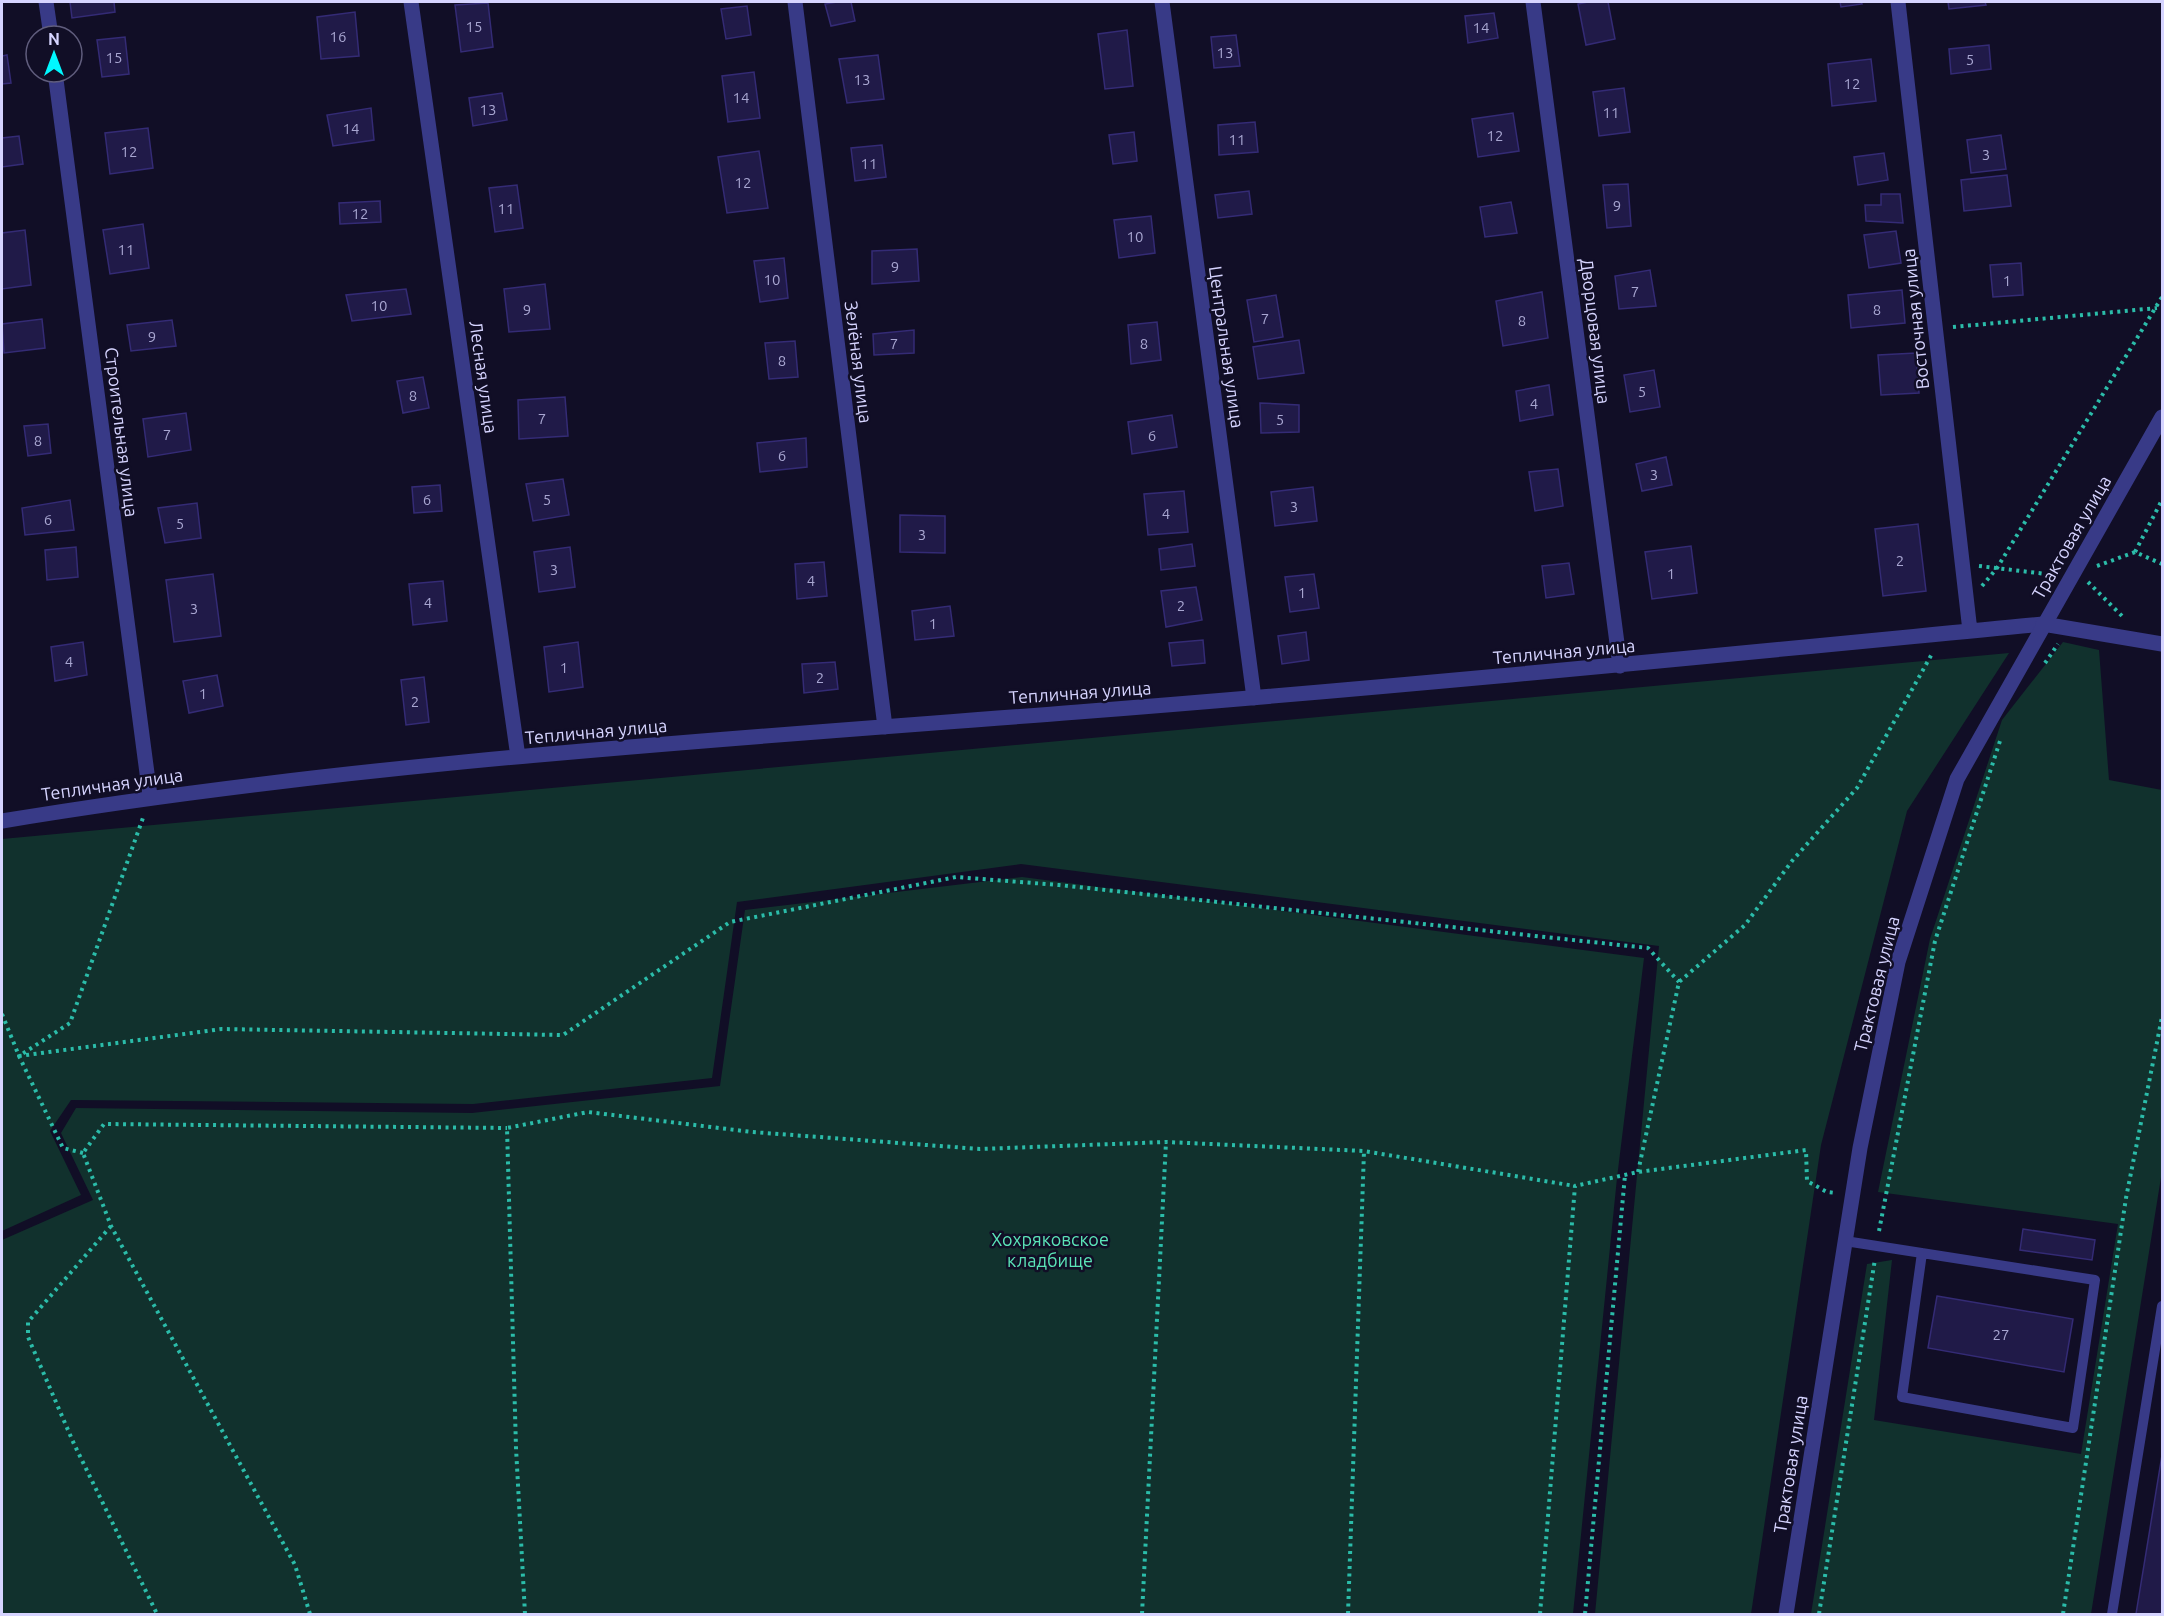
<svg xmlns="http://www.w3.org/2000/svg" width="2164" height="1616" viewBox="0 0 2164 1616" font-family="Ubuntu,sans-serif">
  <rect width="100%" height="100%" fill="#110e26"/>
  <path fill="#11312d" d="M2063,642L2099,650L2109,780L2162,790V1171L2091,1614H1811L1867,1264L1892,1260L1874,1420L2081,1454L2118,1224L1878,1192L1930,939L2002,720Z
    M2009,653L1907,811L1821,1145L1751,1614H1595L1659,946L1021,864L737,902L712,1078L473,1104L71,1100L50,1131L81,1195L2,1231V839Z
    M1022,877L1644,958L1617,1178L1573,1614H2V1240L93,1200L61,1133L76,1108L472,1113L720,1086L745,910Z"/>
  <path fill="#201a48" stroke="#342b75" stroke-width="1.5" d="M70,2H114L115,12L72,18Z
    M837,2H851L855,21L831,26L825,4Z
    M1588,2H1608L1615,39L1586,45L1578,4Z
    M1840,2H1861L1862,4L1841,7Z
    M1948,2H1985L1986,5L1949,9Z
    M488,3L493,47L461,52L455,5Z
    M747,6L751,35L726,39L721,9Z
    M355,12L359,56L321,59L317,17Z
    M1494,13L1498,38L1468,43L1465,16Z
    M1127,30L1133,86L1105,89L1098,34Z
    M1236,35L1240,66L1214,68L1211,37Z
    M125,37L129,74L102,77L97,40Z
    M1989,45L1991,69L1951,74L1949,49Z
    M7,55L11,83L2,84V56Z
    M878,55L884,99L847,103L839,59Z
    M1871,59L1876,101L1832,106L1828,64Z
    M754,72L760,118L728,122L722,76Z
    M1624,88L1630,132L1599,136L1593,92Z
    M502,93L507,120L473,126L469,98Z
    M371,108L374,140L333,146L327,115Z
    M1513,113L1519,151L1478,157L1472,119Z
    M1255,122L1258,152L1219,155L1218,125Z
    M148,128L153,168L110,174L105,133Z
    M1134,132L1137,161L1113,164L1109,135Z
    M2001,135L2006,169L1971,173L1967,140Z
    M19,136L23,164L2,167V138Z
    M882,145L886,177L855,181L851,148Z
    M759,151L768,208L727,213L718,157Z
    M1884,153L1888,180L1858,185L1854,157Z
    M2007,175L2011,206L1964,211L1961,180Z
    M1628,184L1631,226L1607,228L1603,185Z
    M517,185L523,228L495,232L489,188Z
    M1249,191L1252,214L1218,218L1215,195Z
    M1881,194H1900L1903,223L1866,221L1865,205H1881Z
    M380,201L381,222L340,224L339,203Z
    M1511,202L1517,233L1485,237L1480,207Z
    M1151,216L1155,253L1119,258L1114,220Z
    M143,224L149,268L110,274L103,230Z
    M25,230L31,285L2,289V233Z
    M1896,231L1901,263L1869,268L1864,235Z
    M917,249L919,281L872,284V251Z
    M784,258L788,298L760,302L754,261Z
    M2021,263L2023,295L1993,297L1990,265Z
    M1650,270L1656,306L1619,309L1615,276Z
    M545,284L550,329L509,332L504,289Z
    M406,289L411,314L352,321L346,295Z
    M1902,290L1905,323L1851,328L1848,295Z
    M1542,292L1548,338L1503,346L1496,301Z
    M1276,295L1283,337L1254,342L1247,300Z
    M42,319L45,348L4,353L2,324Z
    M172,320L176,346L131,351L127,325Z
    M1157,322L1161,360L1131,364L1128,325Z
    M914,330V353L874,355L873,334Z
    M1299,340L1304,373L1258,379L1253,347Z
    M795,341L798,377L769,379L765,343Z
    M1916,353L1919,393L1881,395L1878,355Z
    M1654,370L1660,407L1630,412L1624,375Z
    M423,377L429,408L403,413L397,381Z
    M1549,385L1553,415L1520,421L1516,391Z
    M565,397L568,436L519,439L518,400Z
    M1260,403L1299,405V432L1261,433Z
    M186,413L191,450L148,457L143,419Z
    M1172,415L1177,447L1132,454L1128,422Z
    M48,424L51,453L28,456L24,426Z
    M806,438L807,467L760,472L757,443Z
    M1666,457L1672,485L1642,491L1636,464Z
    M1558,469L1563,506L1535,511L1529,472Z
    M563,479L569,515L533,521L526,484Z
    M440,485L442,511L414,513L412,487Z
    M1313,487L1317,521L1275,526L1271,492Z
    M1184,491L1188,532L1148,535L1144,494Z
    M70,500L74,530L25,535L22,508Z
    M197,503L201,538L165,543L158,508Z
    M900,515L945,516V553L900,552Z
    M1918,524L1926,591L1883,596L1875,529Z
    M1192,544L1195,566L1161,570L1159,549Z
    M1691,546L1697,593L1652,599L1645,552Z
    M76,547L78,577L47,580L45,550Z
    M570,547L575,587L539,592L534,552Z
    M824,562L827,596L797,599L795,564Z
    M1569,563L1574,594L1546,598L1542,566Z
    M213,574L221,636L174,642L166,580Z
    M1314,574L1319,608L1290,612L1285,577Z
    M443,581L447,621L413,625L409,584Z
    M1196,587L1202,620L1166,627L1161,591Z
    M950,606L954,636L915,640L912,611Z
    M1306,632L1309,660L1282,664L1278,636Z
    M1203,640L1205,663L1172,666L1169,643Z
    M83,642L87,675L55,681L51,647Z
    M578,642L583,687L549,692L544,647Z
    M835,662L838,689L804,693L802,664Z
    M217,675L223,706L189,713L183,681Z
    M424,677L429,722L406,725L401,680Z
    M2023,1229L2095,1240L2092,1260L2020,1250Z
    M1937,1296L2073,1319L2064,1372L1928,1348Z
    M2162,1455V1614H2136Z"/>
  <g fill="none" stroke-linecap="round" stroke-linejoin="round">
    <path stroke="#2bbca9" stroke-width="4" stroke-dasharray="3 4.5" stroke-linecap="butt" d="M1953,327L2157,308
      M2135,552L2162,500
      M1979,566L2055,575
      M2097,566L2135,552L2162,564
      M2088,582L2125,619
      M1982,586L1997,568L2162,297
      M2045,663L2058,644
      M2,1014L19,1056L222,1029L563,1035L730,922L956,877L1059,885L1648,948L1679,982
      M83,1153L63,1148L19,1056L70,1023L144,815
      M1638,1172L1679,982L1745,925L1792,861L1857,788L1933,652
      M111,1226L28,1322V1337L74,1444L157,1614
      M1879,1231L1935,941L2000,741
      M310,1614L295,1565L111,1226L83,1153L104,1124L507,1128
      M525,1614L516,1448L507,1128L588,1112L752,1132L980,1149L1166,1142L1364,1151L1575,1186
      M1142,1614L1166,1142
      M1348,1614L1364,1151
      M1540,1614L1575,1186L1638,1172L1806,1150L1807,1181L1827,1192L1836,1193
      M1585,1614L1625,1175
      M1819,1614L1875,1259
      M2063,1614L2126,1198L2162,1017"/>
    <path stroke="#383a87" stroke-width="10" d="M1845,1241L2095,1280L2073,1428L1902,1397L1922,1253
      M2112,1614L2162,1306"/>
    <path stroke="#383a87" stroke-width="15" d="M46,2L51,36
      M411,2L518,757
      M795,2L885,727
      M1162,2L1254,698
      M1533,2L1620,666
      M1898,2L1970,631
      M55,72L150,796
      M2,821C357,762 719,740 1078,712C1400,687 1721,655 2043,624"/>
    <path stroke="#383a87" stroke-width="15" d="M2043,624L2162,644
      M1786,1614L1860,1148L1898,962L1957,779L2162,417"/>
  </g>
  <g text-anchor="middle" dominant-baseline="central" stroke-width="5" stroke-linejoin="round" paint-order="stroke">
    <g font-size="15" fill="#a8a6d1">
      <text x="474" y="26">15</text>
      <text x="1481" y="27">14</text>
      <text x="338" y="36">16</text>
      <text x="1225" y="52">13</text>
      <text x="114" y="57">15</text>
      <text x="1970" y="59">5</text>
      <text x="862" y="79">13</text>
      <text x="1852" y="83">12</text>
      <text x="741" y="97">14</text>
      <text x="488" y="109">13</text>
      <text x="1611" y="112">11</text>
      <text x="351" y="128">14</text>
      <text x="1495" y="135">12</text>
      <text x="1237" y="139">11</text>
      <text x="129" y="151">12</text>
      <text x="1986" y="154">3</text>
      <text x="869" y="163">11</text>
      <text x="743" y="182">12</text>
      <text x="1617" y="205">9</text>
      <text x="506" y="208">11</text>
      <text x="360" y="213">12</text>
      <text x="1135" y="236">10</text>
      <text x="126" y="249">11</text>
      <text x="895" y="266">9</text>
      <text x="772" y="279">10</text>
      <text x="2007" y="280">1</text>
      <text x="1635" y="291">7</text>
      <text x="379" y="305">10</text>
      <text x="527" y="309">9</text>
      <text x="1877" y="309">8</text>
      <text x="1265" y="318">7</text>
      <text x="1522" y="320">8</text>
      <text x="152" y="336">9</text>
      <text x="894" y="343">7</text>
      <text x="1144" y="343">8</text>
      <text x="782" y="360">8</text>
      <text x="1642" y="391">5</text>
      <text x="413" y="395">8</text>
      <text x="1534" y="403">4</text>
      <text x="542" y="418">7</text>
      <text x="1280" y="419">5</text>
      <text x="167" y="434">7</text>
      <text x="1152" y="435">6</text>
      <text x="38" y="440">8</text>
      <text x="782" y="455">6</text>
      <text x="1654" y="474">3</text>
      <text x="427" y="499">6</text>
      <text x="547" y="499">5</text>
      <text x="1294" y="506">3</text>
      <text x="1166" y="513">4</text>
      <text x="48" y="519">6</text>
      <text x="180" y="523">5</text>
      <text x="922" y="534">3</text>
      <text x="1900" y="560">2</text>
      <text x="554" y="569">3</text>
      <text x="1671" y="573">1</text>
      <text x="811" y="580">4</text>
      <text x="1302" y="592">1</text>
      <text x="428" y="602">4</text>
      <text x="1181" y="605">2</text>
      <text x="194" y="608">3</text>
      <text x="933" y="623">1</text>
      <text x="69" y="661">4</text>
      <text x="564" y="667">1</text>
      <text x="820" y="677">2</text>
      <text x="203" y="693">1</text>
      <text x="415" y="701">2</text>
      <text x="2001" y="1334">27</text>
    </g>
    <g font-size="18" fill="#d6d4ff" stroke="#110e26">
      <text transform="translate(1915 319) rotate(-96)">Восточная улица</text>
      <text transform="translate(1596 331) rotate(83)">Дворцовая улица</text>
      <text transform="translate(1227 347) rotate(82)">Центральная улица</text>
      <text transform="translate(859 362) rotate(83)">Зелёная улица</text>
      <text transform="translate(484 377) rotate(82)">Лесная улица</text>
      <text transform="translate(122 432) rotate(83)">Строительная улица</text>
      <text transform="translate(2071 537) rotate(-60)">Трактовая улица</text>
      <text transform="translate(1564 651) rotate(-5)">Тепличная улица</text>
      <text transform="translate(1080 692) rotate(-4)">Тепличная улица</text>
      <text transform="translate(596 731) rotate(-5)">Тепличная улица</text>
      <text transform="translate(112 784) rotate(-8)">Тепличная улица</text>
      <text transform="translate(1876 984) rotate(-76)">Трактовая улица</text>
      <text transform="translate(1790 1464) rotate(-81)">Трактовая улица</text>
    </g>
    <g font-size="18" fill="#5be4b8" stroke="#110e26">
      <text x="1050" y="1239">Хохряковское<tspan x="1050" dy="21">кладбище</tspan></text>
    </g>
  </g>
  <rect width="2164" height="1616" fill="none" stroke="#d6d4ff" stroke-width="6"/>
  <g transform="translate(54 54)"><circle r="28" fill="#110e26" stroke="#605d7d" stroke-width="1.5"/>
  <path d="M0-4.5L10 22L0 15L-10 22Z" fill="#00f7ff"/>
  <text y="-9" font-size="16" font-weight="bold" text-anchor="middle" fill="#d6d4ff">N</text>
  </g>
</svg>
